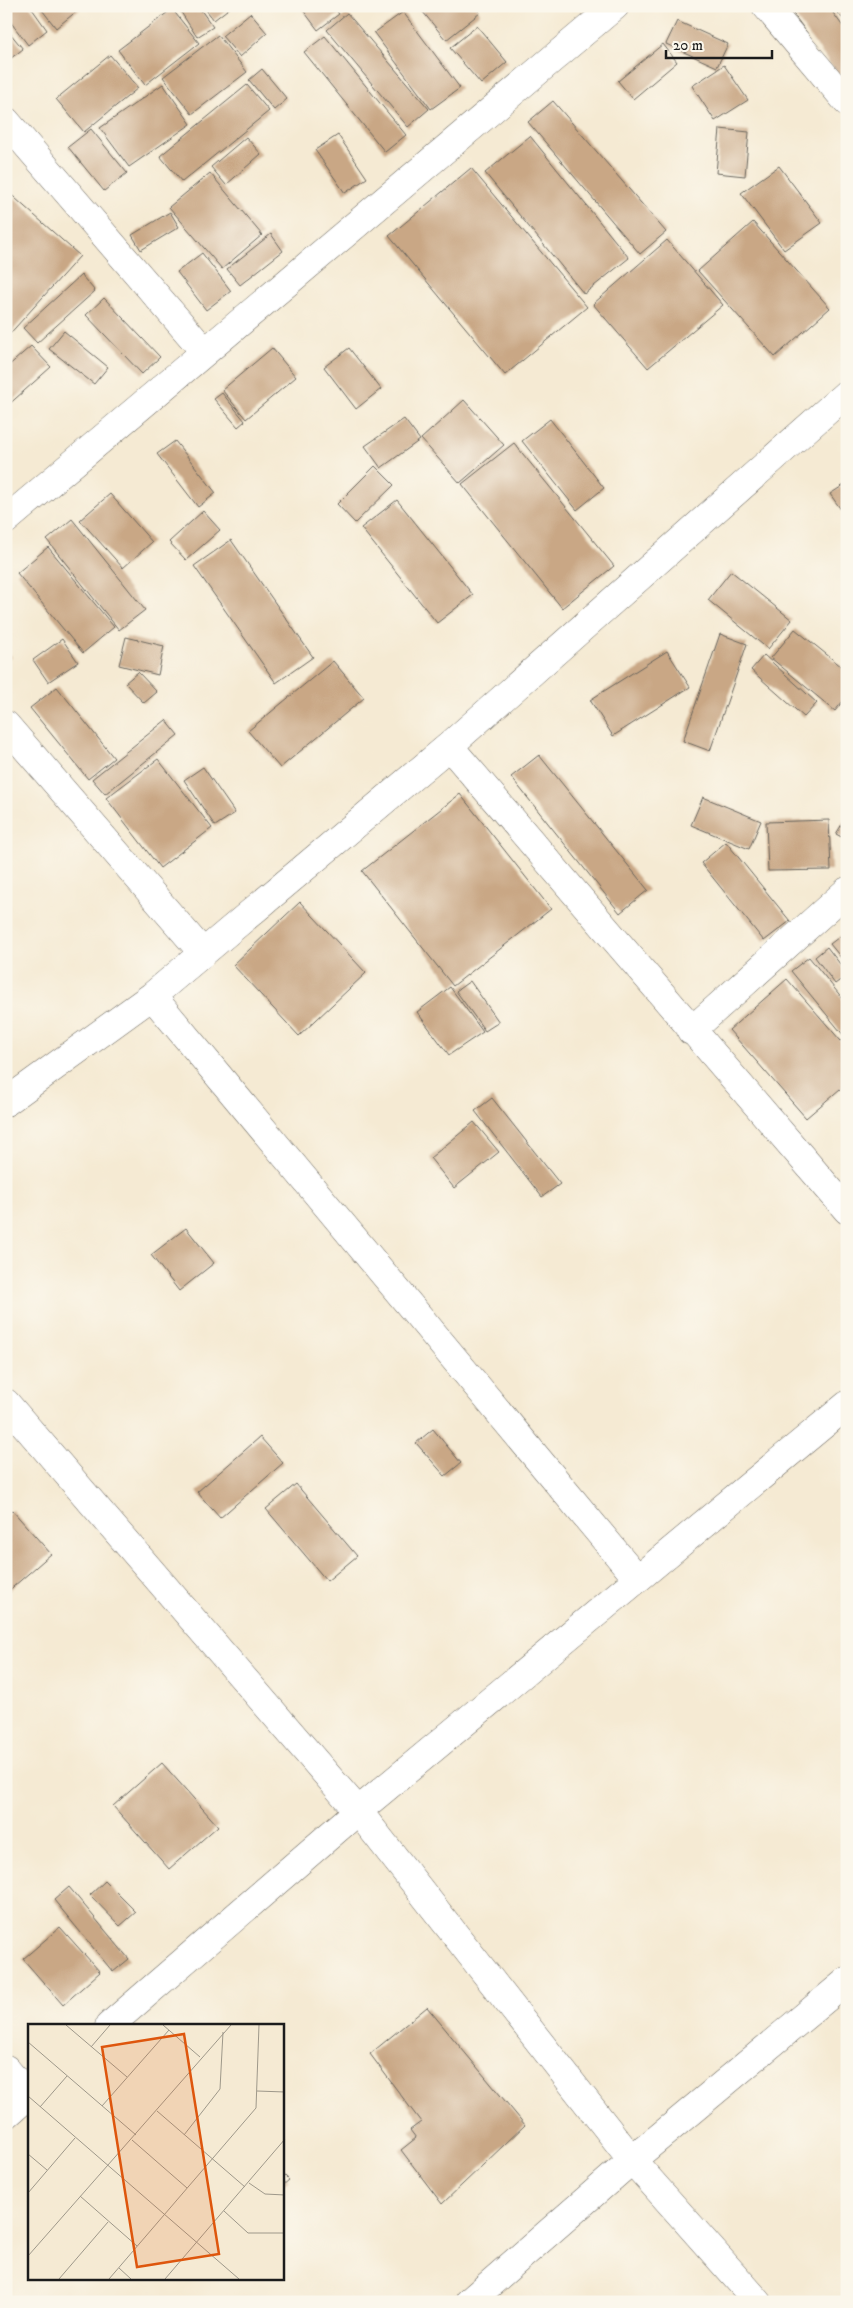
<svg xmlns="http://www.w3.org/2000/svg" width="853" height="2308" viewBox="0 0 853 2308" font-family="'IM FELL DW Pica',serif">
  <rect width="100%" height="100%" fill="#fbf7ec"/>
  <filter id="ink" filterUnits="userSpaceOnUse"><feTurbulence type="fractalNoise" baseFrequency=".02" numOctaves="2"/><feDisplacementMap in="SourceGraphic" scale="10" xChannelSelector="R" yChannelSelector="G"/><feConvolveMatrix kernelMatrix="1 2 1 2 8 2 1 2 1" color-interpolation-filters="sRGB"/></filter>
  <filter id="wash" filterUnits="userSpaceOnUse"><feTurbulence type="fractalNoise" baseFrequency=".0096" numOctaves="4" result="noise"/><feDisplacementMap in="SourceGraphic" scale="20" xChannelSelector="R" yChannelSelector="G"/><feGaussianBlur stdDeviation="1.12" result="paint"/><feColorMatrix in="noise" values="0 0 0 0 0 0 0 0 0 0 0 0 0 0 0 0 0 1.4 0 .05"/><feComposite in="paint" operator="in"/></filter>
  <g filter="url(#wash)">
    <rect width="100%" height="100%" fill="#f5ead3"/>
    <g id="blocks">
      <path fill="#c9a785" d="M6,6H30L47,30L28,45L6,16Z
        M39,6H83L56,28Z
        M177,6H198L213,27L197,37Z
        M203,6H232L214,20Z
        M300,6H333L339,14L318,30Z
        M418,6H475L480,13L446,40Z
        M797,6H828L847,32V75L841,79L791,11Z
        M838,6H847V24L835,9Z
        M172,9L199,43L145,85L118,50Z
        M403,12L460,88L431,109L374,33Z
        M250,13L267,33L240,57L222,36Z
        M347,13L429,109L408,127L327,30Z
        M677,21L728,44L717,67L666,44Z
        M477,26L507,62L481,84L450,48Z
        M6,28L23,49L6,62Z
        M218,35L247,72L192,114L163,77Z
        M325,36L406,135L385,152L304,52Z
        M663,44L677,62L633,99L618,81Z
        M110,55L138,88L84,132L56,99Z
        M724,65L748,100L715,121L692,86Z
        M262,69L287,99L274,110L249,80Z
        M163,84L191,124L129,167L100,128Z
        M247,85L269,111L182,182L160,156Z
        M553,101L666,232L640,254L528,122Z
        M91,129L127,173L104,191L68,147Z
        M720,129L749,132L745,176L716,173Z
        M338,135L367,178L345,193L315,150Z
        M530,136L629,258L584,294L485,173Z
        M246,137L261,154L226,185L211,167Z
        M779,166L822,223L784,250L741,193Z
        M471,168L587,307L505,375L389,236Z
        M210,173L262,235L222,269L169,207Z
        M6,190L80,256L6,338Z
        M170,212L179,227L141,250L132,235Z
        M753,222L830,308L775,357L698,271Z
        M271,234L283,251L240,285L227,269Z
        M667,240L723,305L648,368L593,304Z
        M202,253L231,291L206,310L177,272Z
        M81,275L95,291L37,343L23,328Z
        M104,298L160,357L142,374L86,315Z
        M64,331L108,367L94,384L49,349Z
        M31,346L51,367L6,407V368Z
        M272,348L296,377L246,419L222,390Z
        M349,348L381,389L356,409L324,367Z
        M222,393L245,421L238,427L214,399Z
        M464,400L504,445L460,483L421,439Z
        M404,419L420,440L381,468L365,446Z
        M550,419L604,488L577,510L522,441Z
        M175,441L216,493L198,507L157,454Z
        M514,443L614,566L562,608L462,484Z
        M375,466L394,485L355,523L337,504Z
        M847,483V518L830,494Z
        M110,494L152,542L123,568L80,520Z
        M397,500L473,595L437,623L361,528Z
        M203,511L220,530L186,560L169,542Z
        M72,519L145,610L119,630L47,540Z
        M231,540L313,657L276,683L194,566Z
        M48,547L114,627L83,653L17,573Z
        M731,571L792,620L768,649L708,600Z
        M795,629L847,671V696L835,711L771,658Z
        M720,634L747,644L710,751L683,741Z
        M126,637L164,646L158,675L119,665Z
        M62,639L78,662L48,682L33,660Z
        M6,650L12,657L6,662Z
        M667,651L690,687L613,736L590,700Z
        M764,655L817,703L804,717L751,670Z
        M333,661L364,698L280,768L248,731Z
        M138,672L157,692L144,703L125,683Z
        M57,687L114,758L88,779L30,708Z
        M166,720L178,735L105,794L92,779Z
        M539,755L648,890L620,913L511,777Z
        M158,759L212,828L160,868L106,798Z
        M203,767L235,813L215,826L184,780Z
        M460,794L551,909L453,986L362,871Z
        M703,797L761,821L749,849L691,825Z
        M847,816V840L836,834Z
        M829,820L831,870L768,871L766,822Z
        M726,842L790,921L764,941L701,863Z
        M300,902L366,973L299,1036L233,965Z
        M847,931V965L830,944Z
        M827,947L847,973V975L835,984L815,957Z
        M809,957L847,1004V1035L845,1037L791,971Z
        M787,979L847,1048V1083L806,1118L729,1030Z
        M470,981L499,1022L485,1031L456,991Z
        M450,987L483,1032L449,1055L417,1012Z
        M492,1098L560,1184L542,1197L475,1111Z
        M474,1122L499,1152L454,1188L430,1158Z
        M186,1228L214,1263L179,1291L151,1255Z
        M433,1429L461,1463L445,1476L416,1443Z
        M260,1437L283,1463L220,1518L197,1492Z
        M296,1484L357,1556L327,1581L266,1509Z
        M12,1510L51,1554L6,1593V1515Z
        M162,1763L218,1826L169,1869L113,1806Z
        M105,1881L136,1912L120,1926L90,1895Z
        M69,1887L129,1959L113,1972L54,1900Z
        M60,1927L100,1972L63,2005L23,1959Z
        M427,2007L525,2125L442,2204L401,2150L416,2138L410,2130L421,2122L370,2054Z
        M282,2173L289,2180L282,2186Z"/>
    </g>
  </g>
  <g filter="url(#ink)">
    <use href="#blocks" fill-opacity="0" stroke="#68645c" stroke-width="1"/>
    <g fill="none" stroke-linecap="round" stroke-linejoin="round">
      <g stroke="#68645c" stroke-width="29">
        <path id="street" d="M766,6L847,102
          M6,121L205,352
          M6,520L615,6
          M6,725L203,953
          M449,746L847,1210
          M152,996L637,1578
          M691,1031L847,891
          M6,1102L152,996L449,746L847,393
          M6,1403L358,1811L632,2160L758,2302
          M109,2026L358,1811L847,1405
          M6,2069L28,2095
          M6,2115L29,2095
          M469,2302L632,2160L847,1981"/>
      </g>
      <use href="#street" stroke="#fff" stroke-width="28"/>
    </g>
  </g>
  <g transform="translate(28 2024)">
    <rect width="256" height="256" fill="#f5ead3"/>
    <path fill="none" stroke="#9e988a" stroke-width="1" d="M38,1L99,53M135,1L172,33M0,18L108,111M63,23L82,1M229,67L257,68M0,72L211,255M74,82L141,6M12,83L39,52M129,87L217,163M156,111L192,65L195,8M104,116L159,164M0,130L19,146M221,159L237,170L257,171M0,169L47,114M52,172L109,222M196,187L220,209H257M0,232L203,1M91,244L103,255M31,255L80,198M81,255L228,84L231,1M137,255L257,115"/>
    <path fill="#de560d" fill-opacity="0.15" stroke="#de560d" stroke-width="2.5" d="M156,10L191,230L109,243L74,23Z"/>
    <rect width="256" height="256" fill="none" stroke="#1c1c1c" stroke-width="2.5"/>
  </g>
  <rect width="853" height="2308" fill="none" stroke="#fbf7ec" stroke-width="25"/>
  <path d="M666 50v8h106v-8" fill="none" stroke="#1c1c1c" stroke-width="2.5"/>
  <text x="673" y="50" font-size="15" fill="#1c1c1c" stroke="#fbf7ec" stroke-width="4" paint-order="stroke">20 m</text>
</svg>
